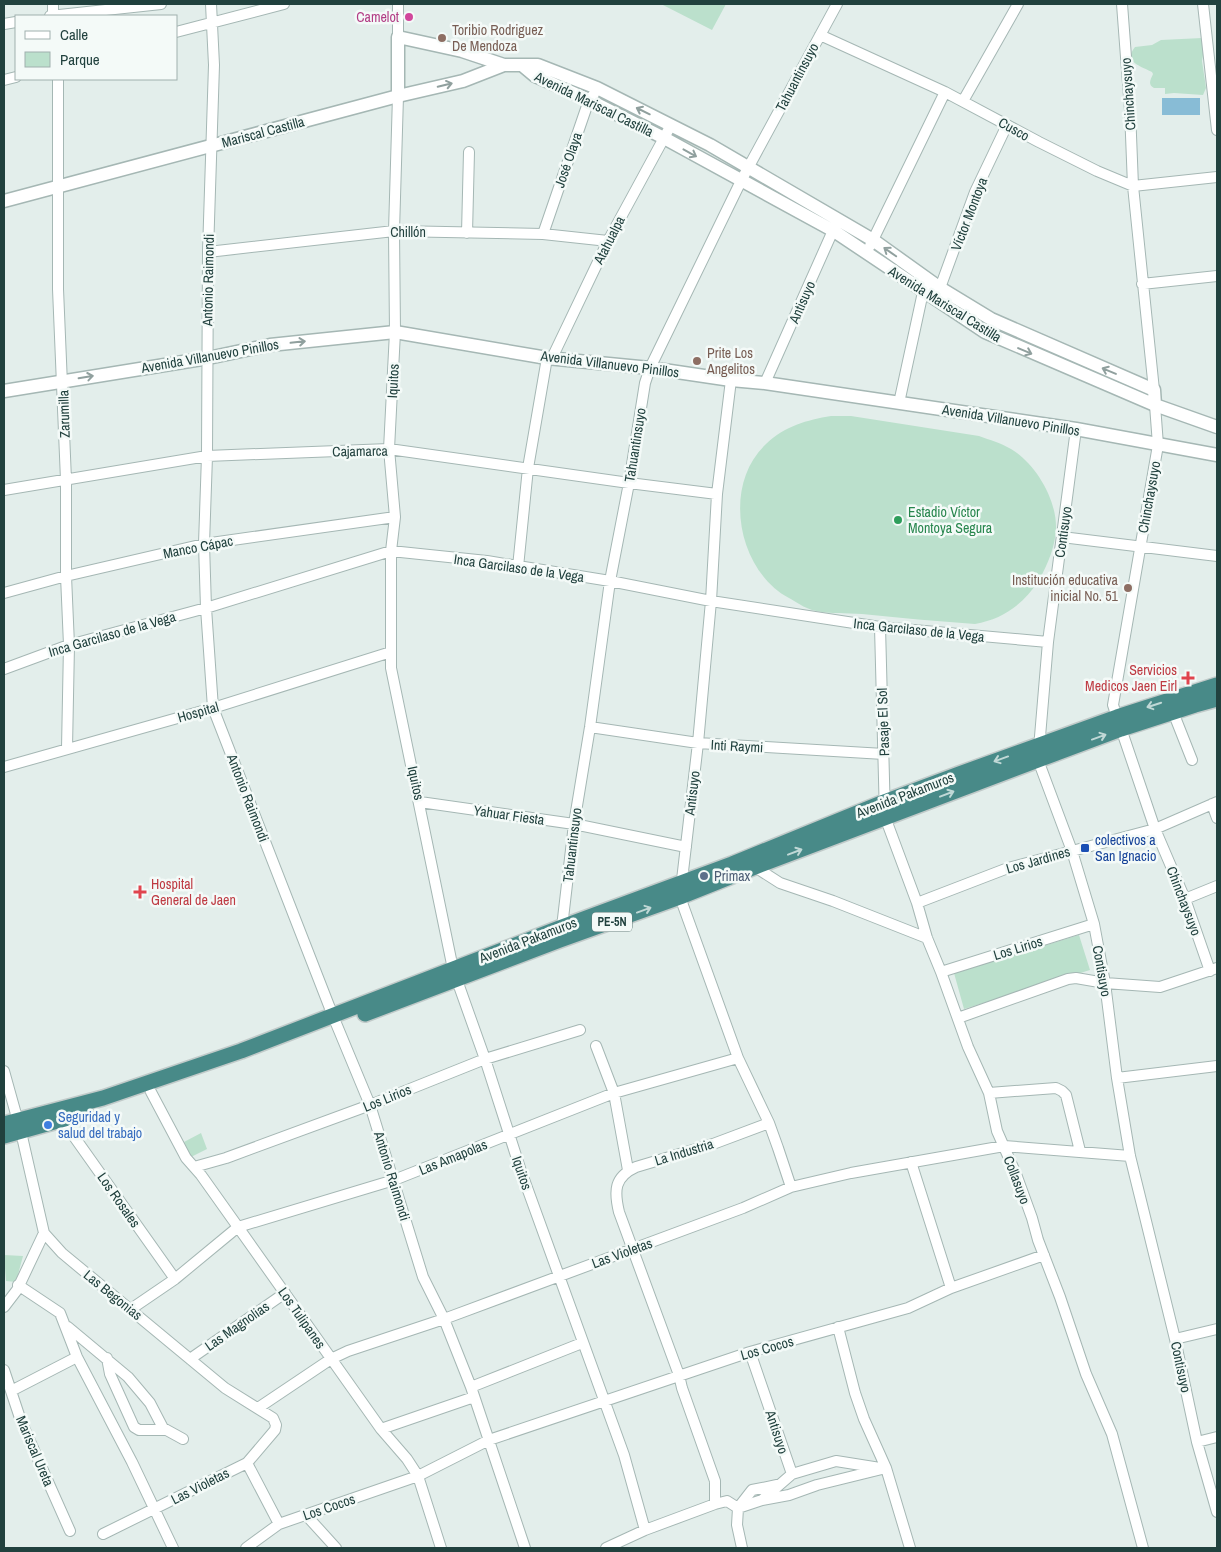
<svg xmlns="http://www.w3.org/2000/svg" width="1221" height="1552" viewBox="0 0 1221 1552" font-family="'Archivo Narrow',sans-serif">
  <rect width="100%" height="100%" fill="#e3eeeb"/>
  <path fill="#bbe0cc" d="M661,4H726L712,30Z
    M1202,38L1204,49L1202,61L1206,88L1203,95L1174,93L1165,94V88H1154C1147,84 1151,79 1153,74L1152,72C1141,66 1123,62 1135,47L1152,45L1161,40Z
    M831,416H851L979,436C990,440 1001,443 1011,449C1036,464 1057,500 1056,529C1055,547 1048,564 1039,580C1024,604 1003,619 975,624C937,621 899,618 862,614C847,613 826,614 812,610C805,608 796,602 789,598C737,570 722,485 766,444C785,426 807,420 831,416Z
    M1079,935L1090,970L964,1009L954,973Z
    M201,1133L207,1149L191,1157L184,1142Z
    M4,1255L23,1256L16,1282L6,1281Z"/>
  <path fill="#88bcd6" d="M1162,98H1200V115H1162Z"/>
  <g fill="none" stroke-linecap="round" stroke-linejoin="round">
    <g stroke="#a5b7b4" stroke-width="12">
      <path id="minor" d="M53,4V16
        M211,4L214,65L208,252L207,456L204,544L206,608L213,708L333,1016L370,1105L423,1277L444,1319L471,1387L525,1548
        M1122,4L1130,110L1133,186L1154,390
        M1203,4L1217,130
        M50,16L161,4
        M4,24L16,22
        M176,32L284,4
        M820,35L945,92L1039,142L1097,171L1133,186L1217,177
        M398,37V4
        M58,79V289L66,480V576L69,645L67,748
        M4,80L16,77
        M398,96L394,231L395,332L389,449L395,517L391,551V668L453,969L485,1059L521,1171L624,1455L645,1530
        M963,101L1018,4
        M467,233L469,152
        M543,234L589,100L594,94
        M870,246L945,92
        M208,252L394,231L543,234L608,241
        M1142,284L1217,276
        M552,358L608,241L671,125
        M731,380L717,494L711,601L698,743L680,897L738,1058L769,1123L778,1148L791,1187
        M765,383L835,226
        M899,403L923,292L940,288L975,192L1007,125
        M1155,405L1158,445L1113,705L1155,829L1185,899L1210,971
        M1076,429L1048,642L1038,760L1072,851L1094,924L1105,983L1117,1078L1130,1156L1175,1339L1197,1442L1217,1512
        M4,490L207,456L389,449L629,483L717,494
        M1062,537L1217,556
        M518,567L528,468L547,358
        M4,593L66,576L204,544L395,517
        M880,627L885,817L917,903L927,938L941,972L968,1047L989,1093L997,1131L1016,1174L1032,1218L1038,1240L1060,1297L1086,1374L1112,1434L1143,1548
        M4,669L69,645L206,608L391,551L487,561L610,581L711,601L880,627L1048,642
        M1173,712L1192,760
        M590,727L698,743L884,754
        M4,767L213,708L391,652
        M420,802L574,824L686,847
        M1212,804L1217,818
        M755,867L780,883L833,901L927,938
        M1185,899L1217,886
        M917,903L1008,868L1155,829L1217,802
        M562,927L574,824L590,727L610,581L629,483L645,383L650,368L741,181L837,4
        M941,972L1094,924
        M958,1018L1068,979L1076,978L1105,983L1160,987L1217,968
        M596,1046L614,1093L628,1170
        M4,1071L21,1132L44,1233L62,1253L225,1388L273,1418L276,1425L275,1430L247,1463L103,1534
        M1117,1078L1217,1066
        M151,1092L186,1158L201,1175L238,1227L381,1429L407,1459L418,1476L441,1548
        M989,1093L1056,1088L1062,1091L1066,1095L1080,1151
        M63,1121L175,1279
        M911,1162L951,1288
        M194,1167L226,1158L370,1105L485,1059L580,1030
        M18,1285L60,1313L77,1357L132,1462L173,1548
        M4,1307L17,1290L44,1233
        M131,1309L175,1279L238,1227L394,1180L614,1093L738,1058
        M68,1327L128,1377L150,1403L163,1428L183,1439
        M838,1327L855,1393L864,1419L886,1468L910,1548
        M1175,1339L1217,1329
        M750,1352L792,1474L762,1500
        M107,1358L110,1374L134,1427L139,1430H166
        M190,1359L285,1293
        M4,1370L21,1421L70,1531
        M471,1387L582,1343
        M11,1391L77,1357
        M258,1408L331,1359L348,1351L444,1319L743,1208L791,1187L851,1173L1004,1146L1130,1156
        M381,1429L474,1397
        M1197,1442L1217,1437
        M247,1463L279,1524
        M792,1474L836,1461L880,1468
        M715,1504V1481L682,1388L679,1375L619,1212C614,1191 614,1177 636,1167L713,1144L769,1123
        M738,1508L762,1500L789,1495L817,1485L886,1468
        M306,1515L336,1548
        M246,1548L279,1524L418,1476L489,1440L750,1352L908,1308L951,1288L1044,1255
        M606,1548L645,1530L715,1504L727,1501L738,1508
        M742,1548L737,1525L738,1508L752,1490L777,1485"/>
    </g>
    <g stroke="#a5b7b4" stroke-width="15">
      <path id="tertiary" d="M523,66L535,76L589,100L664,138L834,231L985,332L1155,405L1217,427
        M398,96V37L462,51L504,65
        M4,201L398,96L463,81L504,65H538L597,88L710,145L873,240L940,288L991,319L1154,390L1155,405
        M4,391L208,358L270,345L395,332L547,358L650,368L731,380L765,383L1076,429L1217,455"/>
    </g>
    <g stroke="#c1cac9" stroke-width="18">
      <path id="trunk" d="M365,1014L560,940L680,897L755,867L1038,760L1121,729L1195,705L1217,699
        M4,1124L103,1098L241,1051L562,927L732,864L884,802L959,774L1117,717L1217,685
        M4,1136L86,1113"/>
    </g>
    <use href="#minor" stroke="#fff" stroke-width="10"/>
    <use href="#tertiary" stroke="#fff" stroke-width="12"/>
    <use href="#trunk" stroke="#488a88" stroke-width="15"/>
  </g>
  <defs><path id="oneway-shaft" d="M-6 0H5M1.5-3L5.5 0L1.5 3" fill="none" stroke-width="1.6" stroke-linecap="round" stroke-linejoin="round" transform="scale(1.25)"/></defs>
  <g stroke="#90a09e">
    <use href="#oneway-shaft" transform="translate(445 85) rotate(-13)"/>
    <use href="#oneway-shaft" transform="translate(643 111) rotate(-154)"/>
    <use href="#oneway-shaft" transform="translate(690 153) rotate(29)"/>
    <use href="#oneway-shaft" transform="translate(890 252) rotate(-145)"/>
    <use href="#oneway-shaft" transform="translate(298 342) rotate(-6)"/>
    <use href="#oneway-shaft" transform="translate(1025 351) rotate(23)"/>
    <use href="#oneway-shaft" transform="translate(1109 371) rotate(-157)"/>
    <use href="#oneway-shaft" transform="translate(86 377) rotate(-9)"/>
  </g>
  <g stroke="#c0d8d6">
    <use href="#oneway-shaft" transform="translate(1154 705) rotate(162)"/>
    <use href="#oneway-shaft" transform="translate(1099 737) rotate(-20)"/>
    <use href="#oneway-shaft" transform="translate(1001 759) rotate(160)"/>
    <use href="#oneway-shaft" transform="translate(947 794) rotate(-21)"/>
    <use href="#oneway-shaft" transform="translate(795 852) rotate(-21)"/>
    <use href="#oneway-shaft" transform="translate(644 910) rotate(-20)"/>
  </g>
  <circle fill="#d1479c" stroke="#f4faf8" stroke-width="2" cx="409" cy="17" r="5"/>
  <g fill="#8d6e63" stroke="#f4faf8" stroke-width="2">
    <circle cx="442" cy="38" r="5"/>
    <circle cx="697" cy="361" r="5"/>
    <circle cx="1128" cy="588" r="5"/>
  </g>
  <circle fill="#2e9e5b" stroke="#f4faf8" stroke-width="2" cx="898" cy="520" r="5"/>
  <g fill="#e0444e" stroke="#f4faf8" stroke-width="2">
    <path d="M1185.5 670.5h5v5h5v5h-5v5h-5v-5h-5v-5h5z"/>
    <path d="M137.5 884.5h5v5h5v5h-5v5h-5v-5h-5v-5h5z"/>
  </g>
  <rect fill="#1a4fb4" stroke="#f4faf8" stroke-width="2" x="1080" y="843" width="10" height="10" rx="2.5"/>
  <circle fill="#5c6f8a" stroke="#f4faf8" stroke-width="2" cx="704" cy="876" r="5"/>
  <circle fill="#3f7fe0" stroke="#f4faf8" stroke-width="2" cx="48" cy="1125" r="5"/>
  <g text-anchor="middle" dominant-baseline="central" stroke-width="5" stroke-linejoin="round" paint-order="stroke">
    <rect fill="#f4faf8" stroke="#607876" stroke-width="1" x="592" y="912.5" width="40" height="19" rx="4"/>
    <g font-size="12" font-weight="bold" fill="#21413e">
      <text x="612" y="922">PE-5N</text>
    </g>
    <g font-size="14" fill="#b23c85" stroke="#f4faf8" text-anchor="end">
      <text x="399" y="17">Camelot</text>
    </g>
    <g font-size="14" fill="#785e54" stroke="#f4faf8" text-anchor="start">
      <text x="452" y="30">Toribio Rodriguez<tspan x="452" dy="16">De Mendoza</tspan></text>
      <text x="707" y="353">Prite Los<tspan x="707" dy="16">Angelitos</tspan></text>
      <text x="1118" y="580" text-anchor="end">Institución educativa<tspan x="1118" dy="16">inicial No. 51</tspan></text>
    </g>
    <g font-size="14" fill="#21413e" stroke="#f4faf8">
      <text transform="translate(797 77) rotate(-62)">Tahuantinsuyo</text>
      <text transform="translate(1128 94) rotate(-94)">Chinchaysuyo</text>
      <text transform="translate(594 104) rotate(26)">Avenida Mariscal Castilla</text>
      <text transform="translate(1014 129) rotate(29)">Cusco</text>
      <text transform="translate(263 132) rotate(-15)">Mariscal Castilla</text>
      <text transform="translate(568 160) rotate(-71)">José Olaya</text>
      <text transform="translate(969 214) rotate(-69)">Víctor Montoya</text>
      <text x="408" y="232">Chillón</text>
      <text transform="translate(609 240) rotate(-63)">Atahualpa</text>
      <text transform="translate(208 280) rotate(-89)">Antonio Raimondi</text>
      <text transform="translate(802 302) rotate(-66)">Antisuyo</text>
      <text transform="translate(945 304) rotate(32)">Avenida Mariscal Castilla</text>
      <text transform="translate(210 356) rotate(-10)">Avenida Villanuevo Pinillos</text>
      <text transform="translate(610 364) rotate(7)">Avenida Villanuevo Pinillos</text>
      <text transform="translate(393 381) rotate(-87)">Iquitos</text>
      <text transform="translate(64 414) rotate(-92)">Zarumilla</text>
      <text transform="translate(1011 420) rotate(9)">Avenida Villanuevo Pinillos</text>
      <text transform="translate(635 445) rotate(-81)">Tahuantinsuyo</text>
      <text transform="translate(360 451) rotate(-1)">Cajamarca</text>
      <text transform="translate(1149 497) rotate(-80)">Chinchaysuyo</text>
      <text transform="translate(1063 532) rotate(-82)">Contisuyo</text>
      <text transform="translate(198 547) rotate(-11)">Manco Cápac</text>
      <text transform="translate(519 568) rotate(8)">Inca Garcilaso de la Vega</text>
      <text transform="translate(919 630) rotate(6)">Inca Garcilaso de la Vega</text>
      <text transform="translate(112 634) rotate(-16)">Inca Garcilaso de la Vega</text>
      <text transform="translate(198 712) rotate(-16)">Hospital</text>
      <text transform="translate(883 722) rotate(-92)">Pasaje El Sol</text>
      <text transform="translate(737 746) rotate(3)">Inti Raymi</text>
      <text transform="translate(416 783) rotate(78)">Iquitos</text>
      <text transform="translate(692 793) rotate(-83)">Antisuyo</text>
      <text transform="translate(905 795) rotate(-21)">Avenida Pakamuros</text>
      <text transform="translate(248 798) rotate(69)">Antonio Raimondi</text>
      <text transform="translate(509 815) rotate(8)">Yahuar Fiesta</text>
      <text transform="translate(572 845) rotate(-83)">Tahuantinsuyo</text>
      <text transform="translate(1038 860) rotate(-16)">Los Jardines</text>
      <text transform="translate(1184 901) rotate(69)">Chinchaysuyo</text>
      <text transform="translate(528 940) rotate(-21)">Avenida Pakamuros</text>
      <text transform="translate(1018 948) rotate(-17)">Los Lirios</text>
      <text transform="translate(1102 971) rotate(80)">Contisuyo</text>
      <text transform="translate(387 1098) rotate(-22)">Los Lirios</text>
      <text transform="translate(684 1152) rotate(-17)">La Industria</text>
      <text transform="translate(453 1157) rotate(-22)">Las Amapolas</text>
      <text transform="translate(522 1173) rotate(71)">Iquitos</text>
      <text transform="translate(392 1176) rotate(73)">Antonio Raimondi</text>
      <text transform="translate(1017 1180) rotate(69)">Collasuyo</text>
      <text transform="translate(119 1200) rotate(55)">Los Rosales</text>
      <text transform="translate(622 1253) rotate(-20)">Las Violetas</text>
      <text transform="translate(113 1295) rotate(39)">Las Begonias</text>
      <text transform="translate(302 1318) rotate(55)">Los Tulipanes</text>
      <text transform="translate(237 1326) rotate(-35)">Las Magnolias</text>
      <text transform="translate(767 1348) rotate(-16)">Los Cocos</text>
      <text transform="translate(1181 1367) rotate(78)">Contisuyo</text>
      <text transform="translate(777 1432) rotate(72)">Antisuyo</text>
      <text transform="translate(35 1451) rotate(67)">Mariscal Ureta</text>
      <text transform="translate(200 1486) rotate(-27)">Las Violetas</text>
      <text transform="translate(329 1507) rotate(-19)">Los Cocos</text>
    </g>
    <g font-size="14" fill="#27864d" stroke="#f4faf8" text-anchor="start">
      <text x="908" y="512">Estadio Víctor<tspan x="908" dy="16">Montoya Segura</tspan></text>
    </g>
    <g font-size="14" fill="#be3a42" stroke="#f4faf8" text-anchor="end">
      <text x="1177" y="670">Servicios<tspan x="1177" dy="16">Medicos Jaen Eirl</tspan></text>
      <text x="151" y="884" text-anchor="start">Hospital<tspan x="151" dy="16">General de Jaen</tspan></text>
    </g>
    <g font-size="14" fill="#164399" stroke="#f4faf8" text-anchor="start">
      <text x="1095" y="840">colectivos a<tspan x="1095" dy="16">San Ignacio</tspan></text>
    </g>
    <g font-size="14" fill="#4e5e75" stroke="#f4faf8" text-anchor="start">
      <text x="714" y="876">Primax</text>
    </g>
    <g font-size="14" fill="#366cbe" stroke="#f4faf8" text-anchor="start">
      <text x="58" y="1117">Seguridad y<tspan x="58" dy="16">salud del trabajo</tspan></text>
    </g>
  </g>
  <rect width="1221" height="1552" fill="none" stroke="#21413e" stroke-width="10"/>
  <rect x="15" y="15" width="162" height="65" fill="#f4faf8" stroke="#a0b0ae"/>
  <rect x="25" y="31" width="25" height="8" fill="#ffffff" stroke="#a0b0ae"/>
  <text x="60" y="40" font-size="15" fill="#21413e">Calle</text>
  <rect x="25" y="52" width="25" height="15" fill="#bbe0cc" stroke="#a0b0ae"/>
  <text x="60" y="65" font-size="15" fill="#21413e">Parque</text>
</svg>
